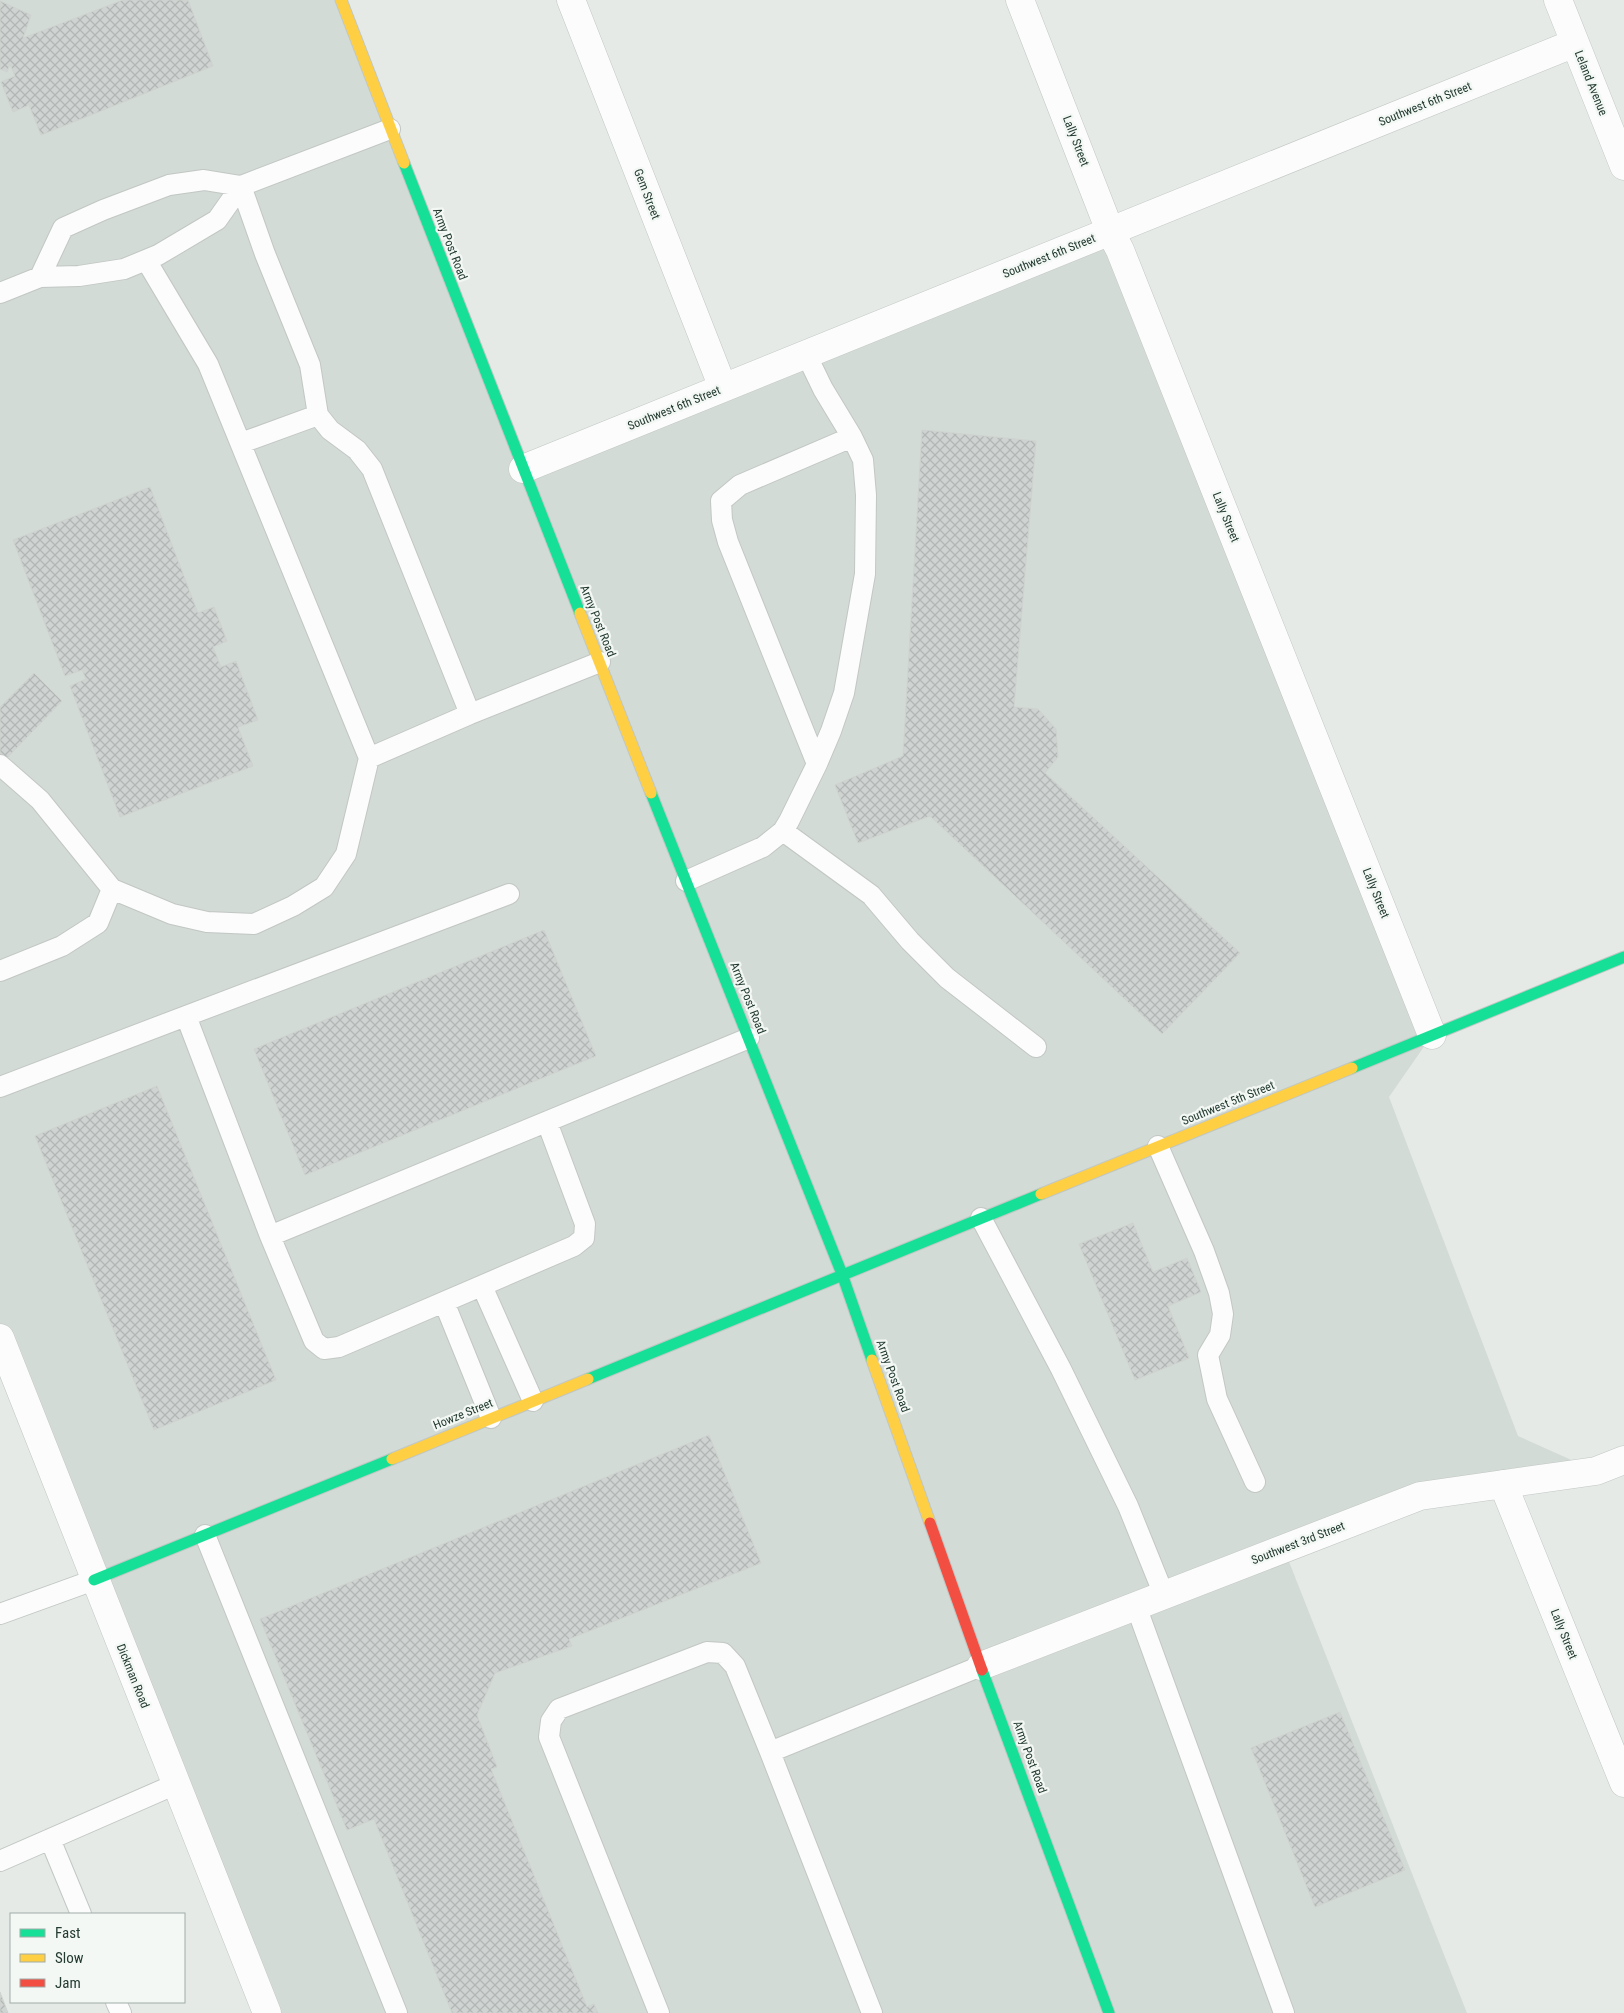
<svg xmlns="http://www.w3.org/2000/svg" width="1624" height="2013" viewBox="0 0 1624 2013" font-family="'Roboto Condensed',sans-serif">
  <defs>
    <pattern id="building-cross-hatch" width="8" height="8" patternUnits="userSpaceOnUse" patternTransform="scale(1.25)"><rect width="8" height="8" fill="#cfd3d1"/><path d="M0 0l8 8M0 8l8-8" fill="none" stroke="#b2b6b4"/></pattern>
  </defs>
  <rect width="100%" height="100%" fill="#e5eae7"/>
  <path fill="#d3dbd6" d="M0,0H341L523,469L1110,231L1432,1035L1389,1097L1518,1436L1596,1471L1420,1496L1284,1549L1467,2013H267L0,1338Z"/>
  <path fill="url(#building-cross-hatch)" stroke="#ced3d0" d="M123,0H188L213,66L41,135L29,105L13,112L1,82L15,76L10,64L7,72L0,69V1L31,15L23,38Z
    M922,430L1036,441L1014,707L1038,709L1056,729L1058,757L1045,773L1240,953L1162,1034L930,816L858,843L835,785L903,756Z
    M150,487L198,613L214,607L227,641L213,647L221,667L236,661L258,720L238,727L253,766L120,817L70,686L86,679L82,670L65,676L13,540Z
    M34,673L62,701L0,765V707Z
    M544,930L596,1056L305,1175L254,1049Z
    M157,1086L276,1380L154,1430L35,1136Z
    M1133,1223L1153,1272L1187,1258L1201,1292L1168,1306L1189,1358L1135,1380L1079,1244Z
    M709,1435L761,1563L569,1639L572,1646L495,1673L477,1715L497,1767L491,1769L587,2007L594,2004L598,2013H452L374,1819L347,1830L260,1619Z
    M1340,1712L1405,1870L1315,1907L1251,1748Z
    M0,1992L8,2013H0Z"/>
  <g fill="none" stroke-linecap="round" stroke-linejoin="round">
    <g stroke="#c2c7c4" stroke-width="22">
      <path id="lane" d="M241,186L265,254L310,365L318,415L330,430L357,450L372,469L470,714
        M146,260L208,364L369,758
        M40,277L63,228L103,210L169,185L204,180L241,186L390,129
        M0,293L40,277L79,276L124,269L158,255L217,220L241,186
        M241,443L318,415
        M817,764L728,542L722,520L721,501L740,485L852,437
        M0,765L40,800L112,889L172,914L207,922L254,924L293,906L324,887L346,854L369,758L470,714L600,662
        M783,831L871,895L910,941L947,978L1036,1047
        M686,881L763,847L783,831L789,821L817,764L831,731L844,693L865,574L866,495L863,460L852,437L823,389L806,354
        M0,971L62,946L98,923L112,889
        M186,1016L509,894
        M0,1087L186,1016L270,1236L749,1038
        M1158,1146L1204,1251L1219,1293L1223,1314L1220,1335L1208,1355L1217,1399L1255,1482
        M981,1218L1061,1369L1128,1506L1164,1595
        M270,1236L314,1341L324,1349L339,1347L574,1246L584,1238L585,1224L547,1122
        M482,1286L533,1401
        M444,1302L491,1418
        M205,1535L397,2013
        M1136,1606L1284,2013
        M0,1614L94,1580
        M770,1752L872,2013
        M50,1839L81,1914
        M0,1861L176,1784
        M116,2002L121,2013
        M659,2013L549,1737L551,1721L559,1709L707,1652L723,1653L735,1666L770,1752L981,1666"/>
    </g>
    <g stroke="#c2c7c4" stroke-width="29">
      <path id="street" d="M571,0L723,388
        M1020,0L1110,231L1120,250L1432,1035
        M1558,0L1624,166
        M523,469L1575,43
        M0,1338L267,2013
        M1503,1484L1624,1783
        M981,1666L1420,1496L1596,1471L1624,1460"/>
    </g>
    <g stroke="#c0c7c4" stroke-width="13">
      <path id="fast" d="M404,163L580,613
        M651,793L842,1274L872,1360
        M1352,1068L1624,957
        M588,1379L1041,1194
        M94,1580L392,1459
        M982,1670L1109,2013"/>
    </g>
    <g stroke="#c0c7c4" stroke-width="13">
      <path id="slow" d="M341,0L404,163
        M580,613L651,793
        M1041,1194L1352,1068
        M872,1360L930,1523
        M392,1459L588,1379"/>
    </g>
    <g stroke="#c0c7c4" stroke-width="13">
      <path id="jam" d="M930,1523L982,1670"/>
    </g>
    <use href="#lane" stroke="#fbfcfb" stroke-width="20"/>
    <use href="#street" stroke="#fbfcfb" stroke-width="28"/>
    <use href="#fast" stroke="#16e098" stroke-width="11"/>
    <use href="#slow" stroke="#ffcf43" stroke-width="11"/>
    <use href="#jam" stroke="#f24e42" stroke-width="11"/>
  </g>
  <g text-anchor="middle" dominant-baseline="central" stroke-width="4.5" stroke-linejoin="round" paint-order="stroke">
    <g font-size="12" fill="#243b32" stroke="#f3f8f5">
      <text transform="translate(1591 83) rotate(68)">Leland Avenue</text>
      <text transform="translate(1425 104) rotate(-22)">Southwest 6th Street</text>
      <text transform="translate(1076 141) rotate(69)">Lally Street</text>
      <text transform="translate(647 194) rotate(69)">Gem Street</text>
      <text transform="translate(450 244) rotate(69)">Army Post Road</text>
      <text transform="translate(1049 256) rotate(-22)">Southwest 6th Street</text>
      <text transform="translate(674 408) rotate(-22)">Southwest 6th Street</text>
      <text transform="translate(1226 517) rotate(68)">Lally Street</text>
      <text transform="translate(598 621) rotate(68)">Army Post Road</text>
      <text transform="translate(1376 893) rotate(68)">Lally Street</text>
      <text transform="translate(748 998) rotate(68)">Army Post Road</text>
      <text transform="translate(1228 1103) rotate(-22)">Southwest 5th Street</text>
      <text transform="translate(893 1376) rotate(70)">Army Post Road</text>
      <text transform="translate(463 1414) rotate(-22)">Howze Street</text>
      <text transform="translate(1298 1543) rotate(-21)">Southwest 3rd Street</text>
      <text transform="translate(1564 1634) rotate(68)">Lally Street</text>
      <text transform="translate(133 1676) rotate(68)">Dickman Road</text>
      <text transform="translate(1030 1757) rotate(70)">Army Post Road</text>
    </g>
  </g>
  <rect x="10" y="1913" width="175" height="90" fill="#f3f8f5" stroke="#a0aca7"/>
  <rect x="20" y="1929" width="25" height="8" fill="#16e098" stroke="#a0aca7"/>
  <text x="55" y="1938" font-size="15" fill="#243b32">Fast</text>
  <rect x="20" y="1954" width="25" height="8" fill="#ffcf43" stroke="#a0aca7"/>
  <text x="55" y="1963" font-size="15" fill="#243b32">Slow</text>
  <rect x="20" y="1979" width="25" height="8" fill="#f24e42" stroke="#a0aca7"/>
  <text x="55" y="1988" font-size="15" fill="#243b32">Jam</text>
</svg>
